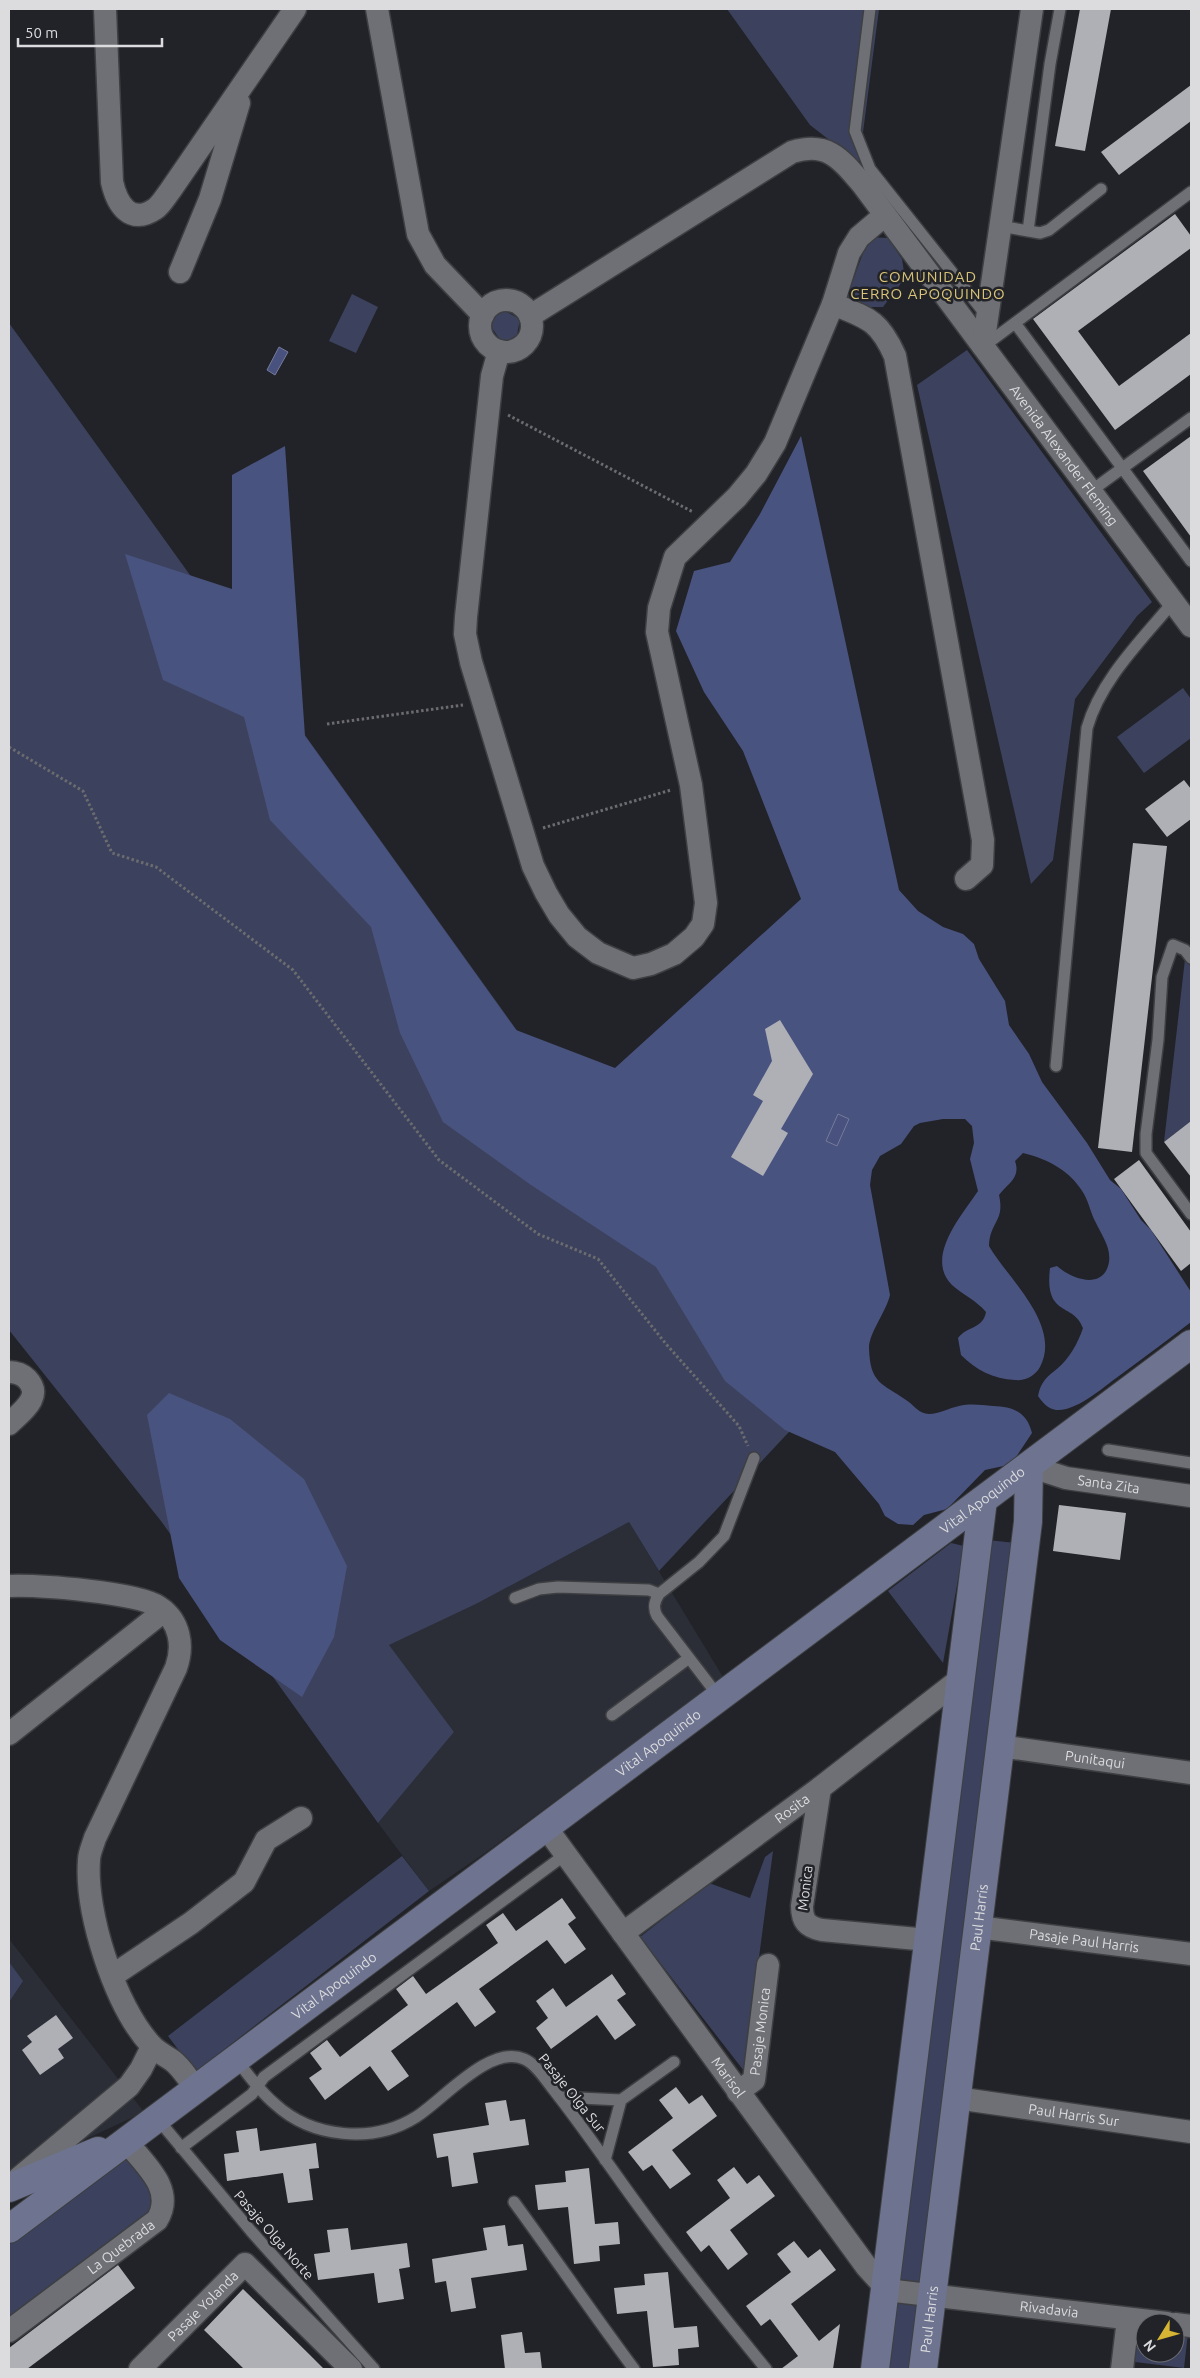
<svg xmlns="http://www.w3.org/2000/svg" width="1200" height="2378" viewBox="0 0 1200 2378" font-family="Ubuntu,sans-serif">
  <rect width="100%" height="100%" fill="#222328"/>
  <path fill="#2b2e37" d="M629,1522L723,1677L485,1853L429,1891L378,1823L454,1732L388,1645L478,1603Z
    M9,1939L144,2112L9,2175Z"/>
  <path fill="#3c425d" d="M727,9H879L859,163L810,125Z
    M869,237L888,238L902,259L905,278L883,307H867L847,296Z
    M352,294L378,307L356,353L329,341Z
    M499,308L520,319L517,335L503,344L485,318Z
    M9,323L572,1107L803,1417L659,1571L629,1522L478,1603L389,1645L454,1732L378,1823L161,1521L9,1330Z
    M967,350L1152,602L1137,616L1075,699L1053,860L1031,884L917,385Z
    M1183,688L1191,699V738L1144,773L1117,737Z
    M1185,959L1191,967V1121L1164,1142Z
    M987,1540L1016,1543L910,2369H884Z
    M951,1543L964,1546L943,1663L888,1591Z
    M773,1851L744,2071L640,1937L709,1883L750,1898L765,1857Z
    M402,1856L429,1891L195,2072L168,2036Z
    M9,1962L23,1981L9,2002Z
    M125,2156L150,2190L151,2211L9,2320V2245Z
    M1132,2326L1145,2328V2353H1175V2331L1188,2333L1184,2368L1127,2361Z"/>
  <path fill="#49537f" d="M801,436L899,890L918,911L943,927L963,934L974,944L979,959L1005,1001L1009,1025L1029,1054L1042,1082L1087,1143L1110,1180L1121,1189L1141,1220L1151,1230L1191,1292V1322C1169,1339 1146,1356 1123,1373C1107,1384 1077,1412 1056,1410C1048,1409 1042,1402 1038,1396C1041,1381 1047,1377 1058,1368C1069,1359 1078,1343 1083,1328C1074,1302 1044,1318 1050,1268L1057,1266C1071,1279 1104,1291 1109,1262C1111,1247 1102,1236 1096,1223C1091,1214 1089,1203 1084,1194C1071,1171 1048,1159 1023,1153L1015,1161C1021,1178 1008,1183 999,1195C1005,1222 990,1221 989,1246C1008,1279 1062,1325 1040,1367C1035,1376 1025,1381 1015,1380C993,1379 976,1370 961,1355L958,1338C967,1326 983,1329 986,1312C976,1300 963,1295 952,1285C924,1257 963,1214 978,1191L970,1159L974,1143L972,1126L965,1119H943L920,1123L914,1126L901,1144L880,1156L872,1170L870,1185L890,1295C886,1312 869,1333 869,1348C870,1384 882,1383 906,1400C914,1405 919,1414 929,1414C939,1414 949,1408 959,1406C971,1403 981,1405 993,1406C1014,1407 1027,1412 1032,1433L1014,1460L1008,1465L985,1470L947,1509L924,1515L913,1525L898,1524L885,1516L879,1504L835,1452L785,1430L725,1381L656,1267L531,1185L443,1122L400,1033L371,927L270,820L244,717L163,680L125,554L232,589V475L285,446L305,736L516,1030L615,1068L801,899L743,751L704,692L676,631L694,571L730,562L760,514Z
    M169,1393L230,1419L304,1479L347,1566L334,1637L302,1697L220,1640L179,1578L147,1415Z"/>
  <path fill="#49527e" stroke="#757b9b" d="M279,347L288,352L275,375L267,370Z
    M838,1114L849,1119L837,1146L826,1141Z"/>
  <path fill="#aeb0b6" d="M1080,9H1111L1085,151L1055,146Z
    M1191,85V121L1119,175L1101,152Z
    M1175,214L1191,236V248L1078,331L1119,386L1191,333V374L1115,430L1033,319Z
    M1191,436V537L1143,471Z
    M1184,780L1191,789V819L1167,837L1145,809Z
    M1133,843L1167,846L1132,1152L1098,1148Z
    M780,1020L813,1074L781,1129L788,1133L763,1176L731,1157L763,1101L753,1095L772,1061L765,1029Z
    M1191,1121V1177L1164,1142Z
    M1139,1160L1191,1232V1263L1181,1271L1114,1179Z
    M1059,1505L1126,1513L1120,1560L1053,1551Z
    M562,1898L576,1918L568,1924L586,1949L565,1964L547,1940L479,1989L496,2012L475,2027L457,2002L391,2051L409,2076L388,2091L370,2066L325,2100L309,2078L322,2069L310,2053L327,2040L340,2057L408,2005L396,1989L413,1976L426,1994L498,1943L486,1925L503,1913L516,1931Z
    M612,1974L626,1994L617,2000L636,2025L615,2040L597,2015L551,2049L536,2028L548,2018L536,2001L553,1988L566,2007Z
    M56,2015L73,2038L58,2049L64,2058L40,2075L22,2050L32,2042L27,2036Z
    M676,2087L689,2104L702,2095L717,2116L672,2150L691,2174L670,2189L652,2165L643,2171L628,2152L673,2118L659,2100Z
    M506,2100L510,2121L525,2119L529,2145L473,2153L478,2183L452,2187L448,2156L437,2158L433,2134L489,2125L485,2103Z
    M257,2128L260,2151L316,2143L319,2168L309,2169L313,2200L288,2203L283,2173L227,2181L224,2154L239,2152L236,2131Z
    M734,2167L747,2184L759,2175L775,2196L730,2230L748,2254L728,2270L709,2245L701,2252L686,2232L730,2198L717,2180Z
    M589,2168L595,2224L618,2222L620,2244L599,2246L600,2261L574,2264L568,2207L538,2210L535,2185L566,2182L565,2171Z
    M505,2225L508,2246L523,2244L527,2270L471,2278L476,2308L451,2312L446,2281L435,2283L432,2259L487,2250L483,2228Z
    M348,2228L351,2250L407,2243L410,2267L399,2269L404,2299L378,2303L374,2273L318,2280L314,2254L330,2252L327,2230Z
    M794,2241L808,2258L820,2249L836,2270L791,2304L819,2341L840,2324L833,2369H781L798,2356L770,2319L761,2326L746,2306L791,2272L777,2254Z
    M118,2265L135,2288L27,2369H9V2348Z
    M668,2272L674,2328L697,2326L699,2347L678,2349L679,2365L653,2367L647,2311L617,2314L614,2288L645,2285L644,2274Z
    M243,2289L313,2358L324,2369H244L204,2330Z
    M522,2332L525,2353L540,2352L542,2369H505L501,2335Z"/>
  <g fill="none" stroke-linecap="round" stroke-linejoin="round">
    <g stroke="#3e3f42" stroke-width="14">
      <path id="lane" d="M870,9L855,131L870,169L986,315
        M1000,226L1040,233L1049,230L1101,189
        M1028,231L1050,64L1060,9
        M1015,323L1191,561
        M984,346L1191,192
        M1091,491L1191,418
        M1191,958L1185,950L1173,945L1162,977L1158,1040L1146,1134V1153L1191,1214
        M1056,1066L1087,728C1101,679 1142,640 1173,602
        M1108,1450L1191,1463
        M515,1598L539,1589L558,1587L649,1590L659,1594
        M719,1697L657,1616C653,1608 654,1602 659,1594L699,1562L724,1536L754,1458
        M612,1715L689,1658
        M235,2058C248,2074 259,2091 275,2104C312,2138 373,2144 416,2117C443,2100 490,2044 524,2059C536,2064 545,2079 553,2089C587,2132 618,2179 651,2223C688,2273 727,2321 766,2369
        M559,2097L621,2100L674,2062
        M156,2117L251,2231L374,2369
        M181,2148L252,2094L264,2077L566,1854
        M605,2160L621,2100
        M514,2202C555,2258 593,2314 634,2369"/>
    </g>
    <g stroke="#3e3f42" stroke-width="25">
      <g id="street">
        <path d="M105,9L112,182C117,204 130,226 155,209C161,205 166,196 170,191L295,9"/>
        <path d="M377,9L418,234L435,265L483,315"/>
        <path d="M180,272L210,199L239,103"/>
        <circle cx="506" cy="326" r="26"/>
        <path d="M833,304C868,318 879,320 895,356L983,840L982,865L966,879"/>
        <path id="s1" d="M530,316L792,152C828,141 841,159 863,185L1191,626"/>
        <path d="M983,346L1032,9"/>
        <path d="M499,351L492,376L466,617L465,634L471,662L533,866L546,893L559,915L577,937L598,953L633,968L651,964L674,954L694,937L703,924L706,903L691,785L657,632L659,608L675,557L737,497L756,474L775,443L833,304L849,253L859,237L885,215"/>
        <path d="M9,1372C16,1372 22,1374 27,1379C44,1397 21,1412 9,1424"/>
        <path id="s2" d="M1029,1466L1066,1478L1191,1496"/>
        <path d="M9,1586C38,1585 137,1592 159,1607C180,1621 184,1646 176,1668L95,1838C93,1845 89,1853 89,1860C85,1913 115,2006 151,2045C157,2052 166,2056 173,2061C182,2068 188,2079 195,2087"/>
        <path d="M9,1734L164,1611"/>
        <path id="s3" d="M1000,1746L1191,1773"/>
        <path d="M820,1788L802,1906C802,1921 807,1927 822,1930L928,1940"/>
        <path id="s4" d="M545,1826L866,2266L885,2287L895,2291L1167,2323"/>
        <path id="s5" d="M977,1927L1191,1954"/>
        <path id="s6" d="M623,1933L820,1788L959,1680"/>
        <path d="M112,1976L191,1923L244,1882L266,1840L301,1818"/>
        <path id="s7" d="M738,2092L754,2080L768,1965"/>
        <path id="s8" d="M956,2098L1191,2132"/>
        <path d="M19,2178L129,2086L141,2069L152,2047"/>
        <path d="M1175,2324L1191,2326"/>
        <path id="s9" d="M9,2331L157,2220C176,2189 144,2164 125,2140"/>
        <path id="s10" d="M140,2369L245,2264L351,2369"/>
        <path d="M1122,2369L1128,2319"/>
      </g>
    </g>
    <g stroke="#3e3f42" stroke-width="30">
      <g id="secondary">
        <path d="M9,2188L98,2151"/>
        <path id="s11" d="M9,2229L1191,1344"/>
        <path d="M875,2369L983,1500"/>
        <path id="s12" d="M923,2369L1028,1522L1029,1466"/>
      </g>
    </g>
    <path stroke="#6b6b70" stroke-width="3" stroke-dasharray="2.5 2.5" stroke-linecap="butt" d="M508,415L693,512
      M327,724L463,705
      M9,747L83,791L112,853L156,867L293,970L439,1160L538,1234L598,1259L666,1344L739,1426L748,1446
      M543,828L671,790"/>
    <use href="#lane" stroke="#6e7075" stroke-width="11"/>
    <use href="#street" stroke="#6e7075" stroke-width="22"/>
    <use href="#secondary" stroke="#6e748f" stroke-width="28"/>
  </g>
  <g text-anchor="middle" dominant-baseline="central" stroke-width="5" stroke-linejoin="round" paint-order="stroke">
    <g font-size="14" fill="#dcdcdf" stroke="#222328">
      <text stroke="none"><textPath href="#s1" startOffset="731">Avenida Alexander Fleming</textPath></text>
      <text stroke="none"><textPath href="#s2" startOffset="82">Santa Zita</textPath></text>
      <text stroke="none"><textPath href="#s11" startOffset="1216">Vital Apoquindo</textPath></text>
      <text stroke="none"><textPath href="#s11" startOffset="811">Vital Apoquindo</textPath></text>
      <text stroke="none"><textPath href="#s3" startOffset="96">Punitaqui</textPath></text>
      <text stroke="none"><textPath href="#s6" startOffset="210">Rosita</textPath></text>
      <text transform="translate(805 1888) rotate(-83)">Monica</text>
      <text stroke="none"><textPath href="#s12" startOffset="455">Paul Harris</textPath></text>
      <text stroke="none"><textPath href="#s5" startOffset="108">Pasaje Paul Harris</textPath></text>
      <text stroke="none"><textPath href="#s11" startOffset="406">Vital Apoquindo</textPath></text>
      <text stroke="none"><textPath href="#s7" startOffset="69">Pasaje Monica</textPath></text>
      <text stroke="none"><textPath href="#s4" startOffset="311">Marisol</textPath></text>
      <text transform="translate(572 2093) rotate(51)">Pasaje Olga Sur</text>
      <text stroke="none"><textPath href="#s8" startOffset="119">Paul Harris Sur</textPath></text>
      <text transform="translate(274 2235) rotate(49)">Pasaje Olga Norte</text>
      <text stroke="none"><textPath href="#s9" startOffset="140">La Quebrada</textPath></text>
      <text stroke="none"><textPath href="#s10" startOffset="89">Pasaje Yolanda</textPath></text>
      <text stroke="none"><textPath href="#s4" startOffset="739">Rivadavia</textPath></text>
      <text stroke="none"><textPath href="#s12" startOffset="50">Paul Harris</textPath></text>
    </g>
    <g font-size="15" letter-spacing="1" fill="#d9c477" stroke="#222328">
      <text x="928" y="276">COMUNIDAD<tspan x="928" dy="17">CERRO APOQUINDO</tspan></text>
    </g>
  </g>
  <rect width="1200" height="2378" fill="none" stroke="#dcdcdf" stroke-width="20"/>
  <g transform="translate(1160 2338) rotate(233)"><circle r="24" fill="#222328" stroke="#6c6d71"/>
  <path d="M0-4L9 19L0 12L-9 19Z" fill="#d6b534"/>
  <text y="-8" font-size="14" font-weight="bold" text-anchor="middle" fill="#dcdcdf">N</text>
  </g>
  <path d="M18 38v8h144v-8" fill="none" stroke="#dcdcdf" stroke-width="2.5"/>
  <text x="25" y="38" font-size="15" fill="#dcdcdf" stroke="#222328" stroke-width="4" paint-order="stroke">50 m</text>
</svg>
